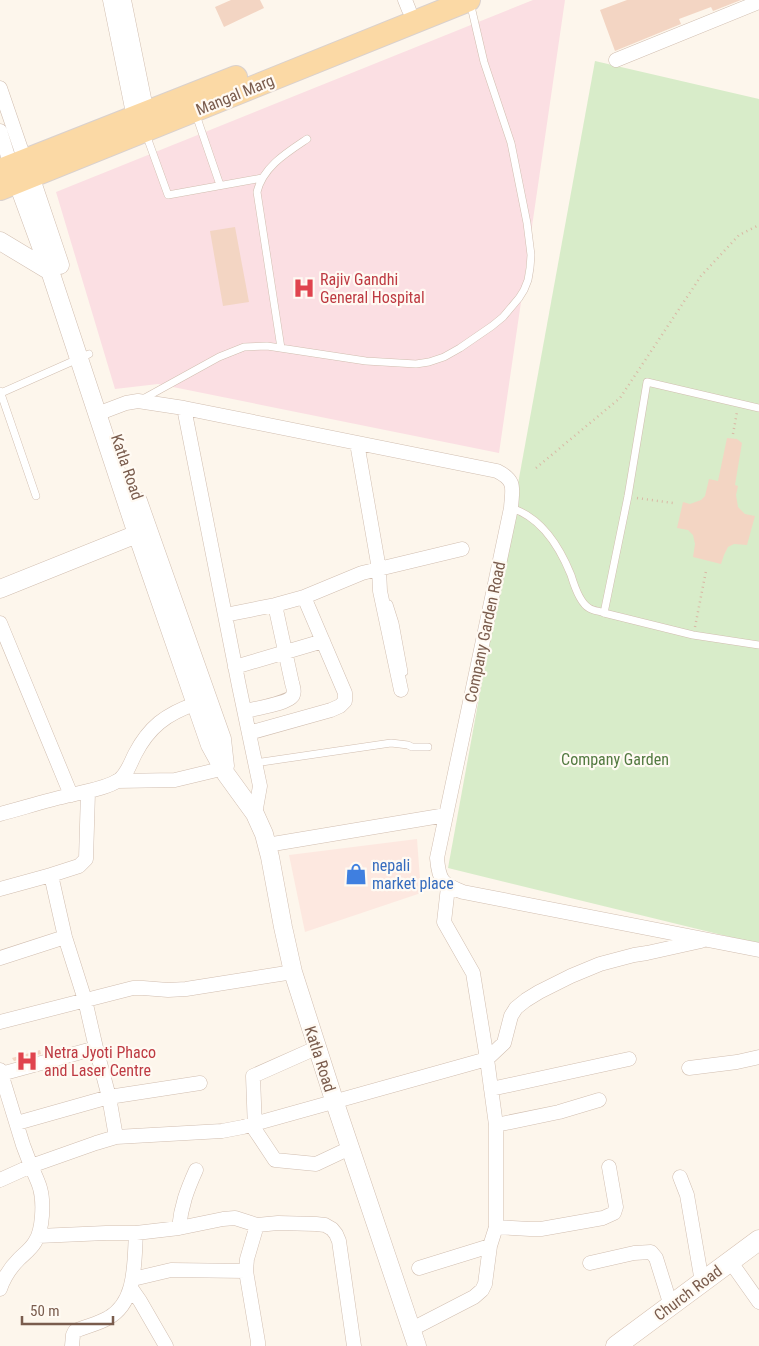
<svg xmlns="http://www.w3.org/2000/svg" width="759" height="1346" viewBox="0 0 759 1346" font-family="'Roboto Condensed',sans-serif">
  <rect width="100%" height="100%" fill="#fdf6ec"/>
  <path fill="#fde8e0" d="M417,839L421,893L305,932L289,855Z"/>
  <path fill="#fbdfe3" d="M533,0H565L499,453L158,384L115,389L56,192Z"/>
  <path fill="#d8ecc9" d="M595,61L759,99V944L448,868Z"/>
  <path fill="#f3d5c3" d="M231,0H260L264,8L224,27L215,7Z
    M627,0H741L713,11L711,7L679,19L681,24L615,51L600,10Z
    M235,227L249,302L223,306L210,231Z
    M727,438L737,439L742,443L735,485L738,486L736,495L738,507L745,514L755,516L747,545L734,544L728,547L724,555L721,564L693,557L695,544L693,535L688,530L677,528L683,502L690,504L701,500L705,496L709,479L718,481Z
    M40,1050L41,1054L14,1061L12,1058Z"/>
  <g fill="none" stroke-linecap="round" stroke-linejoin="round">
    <g stroke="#d1beb0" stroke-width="8">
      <path id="service" d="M195,112L220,185
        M147,137L168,195L262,178
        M281,348L257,192C263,167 286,153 307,139
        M0,391L36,496
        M1,393L89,354
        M141,400L219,357L244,347L267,346L366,361L416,364L429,362L444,357L460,348L492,326L503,317L519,298L524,290L528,280L530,268L531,255L527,223L511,143L484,62L470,2
        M759,408L647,382L628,496L604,613L693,635L759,645
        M511,508C541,517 560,548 571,575C574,585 580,603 589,608C593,611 600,611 604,613
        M389,604L395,623L404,672
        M255,763L391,743L408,745L412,747H428"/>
    </g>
    <g stroke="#d1beb0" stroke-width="15">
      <path id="minor" d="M110,0L134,118
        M124,0L147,113
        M405,0L409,10
        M616,60L759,2
        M0,88L25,161
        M0,131L11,166
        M184,408L239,686L260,786L255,814
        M97,414L126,403L138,401L184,408L497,471C517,481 512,489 511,508L437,858C439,881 442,884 463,892L759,950
        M357,443L379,569L380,591L401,690
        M225,615L275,605L304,597L362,573L462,549
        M0,623L71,795
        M235,667L323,641
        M245,711C254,709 290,703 293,695C295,691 293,687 292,683L275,605
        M249,733L331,710L340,706L345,701V693L304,597
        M117,781L175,780L225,768
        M88,792L86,859L79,866L51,875L65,937L85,1000L96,1048L109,1097L116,1137
        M0,814C23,808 47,800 71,795C86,791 105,789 119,780C127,774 130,764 135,754C149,727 166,714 195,704
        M267,845L446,815
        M0,889L51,875
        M0,958L65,937
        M0,1022L133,988H143L168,990L186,989L293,972
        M316,1048L253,1076L255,1130L275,1160L316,1164L350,1148
        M689,1068L737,1062L759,1057
        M0,1070L23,1145L31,1166L96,1143L116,1137L222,1131L243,1127L487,1059L504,1043L511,1016L516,1008L526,1000L539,992L571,976L600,964L634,955L647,953L701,941
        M1,1074L96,1048
        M491,1089L629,1059
        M17,1123L109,1097L200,1083
        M496,1125L559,1112L599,1100
        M680,1177L687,1195L702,1282
        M0,1180L31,1166C34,1173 38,1181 40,1188C44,1202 43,1230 35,1242C31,1249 24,1254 19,1259C10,1268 4,1277 0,1289
        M257,1225L247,1259L246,1271L258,1342V1346
        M496,1227L530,1229H541L603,1218L614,1213L616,1207L609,1167
        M179,1228C181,1206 187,1190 196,1170
        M38,1236L106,1233H136L179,1228L223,1219L235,1218L257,1225L278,1223L316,1224L325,1225L332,1229L336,1234L339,1241L354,1346
        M730,1261L759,1302
        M590,1263L634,1253L651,1252L656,1258L671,1306
        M419,1268L490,1246
        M133,1279L171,1270L246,1271
        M131,1288L140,1301L166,1346
        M412,1329L474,1297L482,1290L485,1284L490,1246L496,1227V1125L487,1059L473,973L444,922L448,887
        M72,1346L73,1335L75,1331C86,1326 98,1324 108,1318C137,1302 134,1262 136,1233"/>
    </g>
    <g stroke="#d1beb0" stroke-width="19">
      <path id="tertiary" d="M26,164L60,265
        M13,170L50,271L137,534L210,745L226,774L255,814L264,834L270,857L283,927L293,972L335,1103L417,1346
        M0,241L50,271
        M138,501L222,739L225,766
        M0,589L137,534"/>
    </g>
    <g stroke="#d6c0b0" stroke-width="21">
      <path id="secondary" d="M616,1346L759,1240"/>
    </g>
    <g stroke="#dad1cd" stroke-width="24">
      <path id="primary" d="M0,170L236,77
        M0,189L469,0"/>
    </g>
    <path stroke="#d9b8a5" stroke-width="2.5" stroke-dasharray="1 4" stroke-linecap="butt" d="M733,434L737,412
      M536,468L620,398L701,276L739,235L759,225
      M637,498L673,503
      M695,627L706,571"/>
    <use href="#service" stroke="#fff" stroke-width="7"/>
    <use href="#minor" stroke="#fff" stroke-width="14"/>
    <use href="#tertiary" stroke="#fff" stroke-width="18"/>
    <use href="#secondary" stroke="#fff" stroke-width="20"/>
    <use href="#primary" stroke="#fbd9a5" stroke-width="22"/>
  </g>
  <defs>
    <g id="hospital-bare" transform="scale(1.725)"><path d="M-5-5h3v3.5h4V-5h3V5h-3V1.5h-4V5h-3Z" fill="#e0444e" stroke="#fffaf3" stroke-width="2.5" paint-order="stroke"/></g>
    <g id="shop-bare" transform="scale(1.725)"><path d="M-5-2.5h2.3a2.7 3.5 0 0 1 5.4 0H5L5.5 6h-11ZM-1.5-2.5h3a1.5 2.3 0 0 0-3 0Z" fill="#3f7fe0" stroke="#fffaf3" stroke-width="2.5" paint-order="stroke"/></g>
  </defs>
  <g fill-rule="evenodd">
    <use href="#hospital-bare" x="304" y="288"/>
    <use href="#shop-bare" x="356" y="874"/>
    <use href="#hospital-bare" x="27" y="1061"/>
  </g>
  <g text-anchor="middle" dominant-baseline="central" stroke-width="4.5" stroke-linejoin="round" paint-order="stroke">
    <g font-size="16" fill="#7a5c4d" stroke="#fffaf3">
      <text transform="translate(235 95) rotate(-22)">Mangal Marg</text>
      <text transform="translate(127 467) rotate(71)">Katla Road</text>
      <text transform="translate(485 632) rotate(-78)">Company Garden Road</text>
      <text transform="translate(320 1059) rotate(72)">Katla Road</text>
      <text transform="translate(688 1293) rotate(-37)">Church Road</text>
    </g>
    <g font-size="16" fill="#be3a42" stroke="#fffaf3" text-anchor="start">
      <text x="320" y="279">Rajiv Gandhi<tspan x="320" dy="18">General Hospital</tspan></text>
      <text x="44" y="1052">Netra Jyoti Phaco<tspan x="44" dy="18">and Laser Centre</tspan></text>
    </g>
    <g font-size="16" fill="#537a41" stroke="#fffaf3">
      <text x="615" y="759">Company Garden</text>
    </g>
    <g font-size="16" fill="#366cbe" stroke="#fffaf3" text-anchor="start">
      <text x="372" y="865">nepali<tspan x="372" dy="18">market place</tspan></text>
    </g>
  </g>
  <path d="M22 1316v8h91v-8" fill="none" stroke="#7a5c4d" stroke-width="2.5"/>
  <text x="30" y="1316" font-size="15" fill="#7a5c4d" stroke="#fffaf3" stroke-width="4" paint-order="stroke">50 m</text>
</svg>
